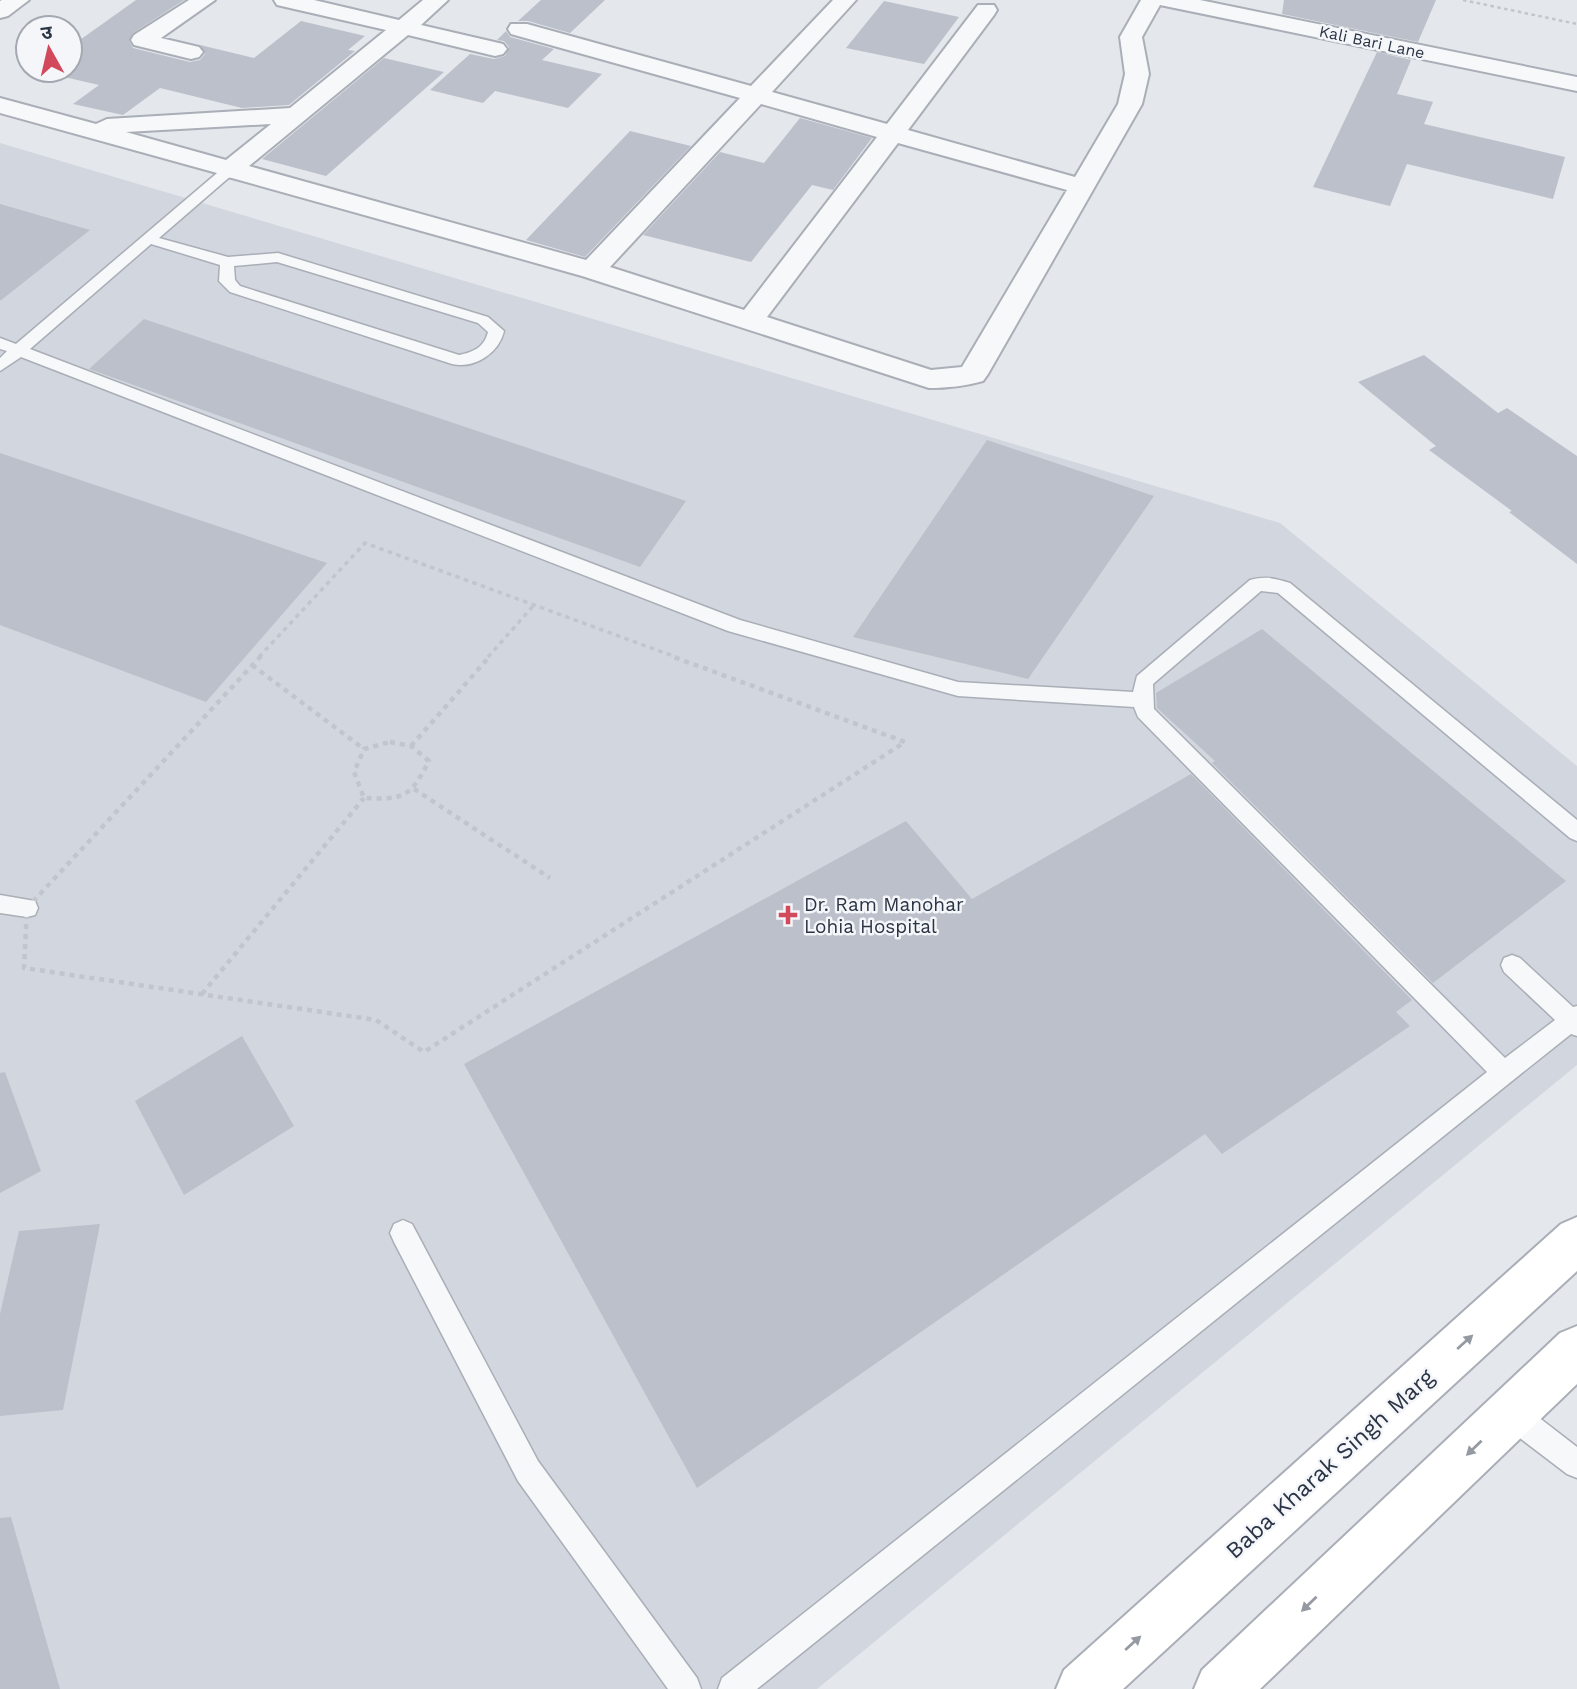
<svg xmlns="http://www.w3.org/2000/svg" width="1577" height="1689" viewBox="0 0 1577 1689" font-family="'Work Sans','Noto Sans Devanagari',sans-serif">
  <rect width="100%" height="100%" fill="#e4e7ec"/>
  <path fill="#d2d6de" d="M0,143L1280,523L1577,766V1065L817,1689H0Z"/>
  <path fill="#bbc0ca" d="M136,0H184L133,33L129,41L133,48L190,62L200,60L205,54L200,45L254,58L301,21L365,36L348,50L355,51L289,105L242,108L160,88L123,115L73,104L99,85L38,71L70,70V47Z
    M541,0H605L570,33L528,21H518Z
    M1284,0H1436L1418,42L1282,14Z
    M884,1L959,17L924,64L846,48Z
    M506,31L510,37L554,49L542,60L602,74L568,108L495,91L483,103L430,90L470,54L494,59L505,56L509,47L504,41L497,40Z
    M1377,52L1411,60L1397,94L1433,102L1424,124L1565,157L1553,199L1407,164L1390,206L1313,187Z
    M384,58L444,72L326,176L262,159Z
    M800,118L872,138L833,190L812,185L751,262L643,235L720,152L764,163Z
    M630,131L691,146L585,257L526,240Z
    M0,204L90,230L0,301Z
    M144,319L686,501L640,567L89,369Z
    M1424,355L1498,413L1507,408L1577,456V564L1509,512L1512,511L1429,450L1436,446L1358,382Z
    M987,440L1154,496L1028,679L853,637Z
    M0,453L327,563L206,702L0,625Z
    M1262,629L1566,881L1433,983L1212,763L1215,761L1157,708L1156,693Z
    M1191,774L1412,1000L1396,1012L1410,1026L1222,1154L1205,1134L697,1488L464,1064L906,821L972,899Z
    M242,1036L294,1126L184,1195L135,1101Z
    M5,1072L41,1171L0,1193V1073Z
    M100,1224L63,1410L0,1416V1314L19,1231Z
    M11,1517L60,1689H0V1518Z"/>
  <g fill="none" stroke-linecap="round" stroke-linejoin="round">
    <g stroke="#a9aeb7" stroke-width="3">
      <path id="lane" d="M228,167L235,171L233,174L159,238L228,257L278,253L488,317L504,331C499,353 475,369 452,364L230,292L219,281L220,265L151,244L30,349L740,620L958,682L1133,692L1137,676L1250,580C1265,576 1275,578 1290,583L1577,820V841L1570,838L1278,593L1261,591L1153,684L1154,709L1505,1058L1555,1020L1504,972L1501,965L1504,958L1512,955L1520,958L1573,1007L1577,1006V1036L1571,1034L1512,1081L757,1689H718L722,1678L1487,1072L1138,717L1134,707L958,696L728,631L21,357L0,371V358L7,351L0,349V338L16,344L223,168ZM277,262L478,323L488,332C484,348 473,352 459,355L240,286L235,280L234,266Z
        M0,895L35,901L38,908L35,915L27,917L0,913Z
        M403,1220L412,1224L538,1461L697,1678L701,1689H668L518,1481L394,1242L390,1233L394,1224Z
        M1510,1400L1520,1403L1577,1447V1478L1567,1474L1500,1423L1497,1413L1500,1403Z"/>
    </g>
    <g stroke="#a9aeb7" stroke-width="4">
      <path id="street" d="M2,0H29L8,16L0,18V1Z
        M189,0H215L161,38L199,47L203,52L199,57L191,59L134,45L131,40L134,35Z
        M274,0H314L399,20L423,0H448L421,25L503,44L507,49L503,54L495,56L408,35L249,166L586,260L740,98L511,34L508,29L511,24H527L751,86L833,0H856L772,92L887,124L978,5H994L997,10L994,15L908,130L1075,177L1118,104L1125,74L1120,37L1141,0H1200L1577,77V91L1160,5L1142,37L1149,74L1142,104L988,374L983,381C965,386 948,388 929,388L582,276L232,178L219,176L217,173L0,113V98L96,124L107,119L290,108L386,30L277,5ZM761,104L877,137L744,310L610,267ZM271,124L226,160L126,132ZM898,143L1067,190L962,367L931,370L767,317Z"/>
    </g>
    <g stroke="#a9aeb7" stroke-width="4">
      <path id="secondary" d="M1577,1217V1271L1123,1689H1056L1064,1670L1561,1224Z
        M1577,1326V1384L1260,1689H1194L1202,1670L1560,1333Z"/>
    </g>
    <path stroke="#c2c5cb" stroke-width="2.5" stroke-dasharray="3.5 3.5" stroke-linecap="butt" d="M1463,0L1577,24"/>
    <path stroke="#c2c5cb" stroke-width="3.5" stroke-dasharray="4.5 4.5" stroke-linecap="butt" d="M259,657L365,543L676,657
      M488,657L534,605"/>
    <path stroke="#c2c5cb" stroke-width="4.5" stroke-dasharray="5 5" stroke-linecap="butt" d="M261,656L27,908L24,968L376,1020L424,1052L905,742L671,656
      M252,665L364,749
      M390,742L411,746L429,761C410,797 405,800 364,798L354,772L364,749Z
      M411,746L490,656
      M414,789L550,878
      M202,994L364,798"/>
    <use href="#lane" fill="#f7f8fa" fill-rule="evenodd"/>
    <use href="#street" fill="#f7f8fa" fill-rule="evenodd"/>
    <use href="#secondary" fill="#fff" fill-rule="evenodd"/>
  </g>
  <defs><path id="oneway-solid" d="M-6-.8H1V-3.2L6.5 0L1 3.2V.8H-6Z" transform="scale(1.75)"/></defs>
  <g fill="#959aa2">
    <use href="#oneway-solid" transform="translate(1465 1342) rotate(-42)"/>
    <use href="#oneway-solid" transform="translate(1474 1448) rotate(136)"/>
    <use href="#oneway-solid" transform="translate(1309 1604) rotate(136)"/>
    <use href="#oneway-solid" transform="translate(1133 1643) rotate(-42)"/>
  </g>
  <path fill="#d1495b" stroke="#f4f6f9" stroke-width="2.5" d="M784.5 904.5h7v7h7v7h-7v7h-7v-7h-7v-7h7z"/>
  <g text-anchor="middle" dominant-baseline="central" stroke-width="5" stroke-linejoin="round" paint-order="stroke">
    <g font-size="16" fill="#2b3445" stroke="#f4f6f9">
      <text transform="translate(1372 42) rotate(12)">Kali Bari Lane</text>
    </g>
    <g font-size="19" fill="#2b3445" stroke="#f4f6f9" text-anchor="start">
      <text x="804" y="904">Dr. Ram Manohar<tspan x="804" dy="22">Lohia Hospital</tspan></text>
    </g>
    <g font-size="23" fill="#2b3445" stroke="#f4f6f9">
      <text transform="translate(1330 1464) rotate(-42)">Baba Kharak Singh Marg</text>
    </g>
  </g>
  <g transform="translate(49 49) rotate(352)"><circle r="33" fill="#f4f6f9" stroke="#a4a8b1" stroke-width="2"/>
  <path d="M0-5L12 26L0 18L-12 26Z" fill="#d1495b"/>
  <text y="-10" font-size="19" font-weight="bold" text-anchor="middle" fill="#2b3445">उ</text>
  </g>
</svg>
